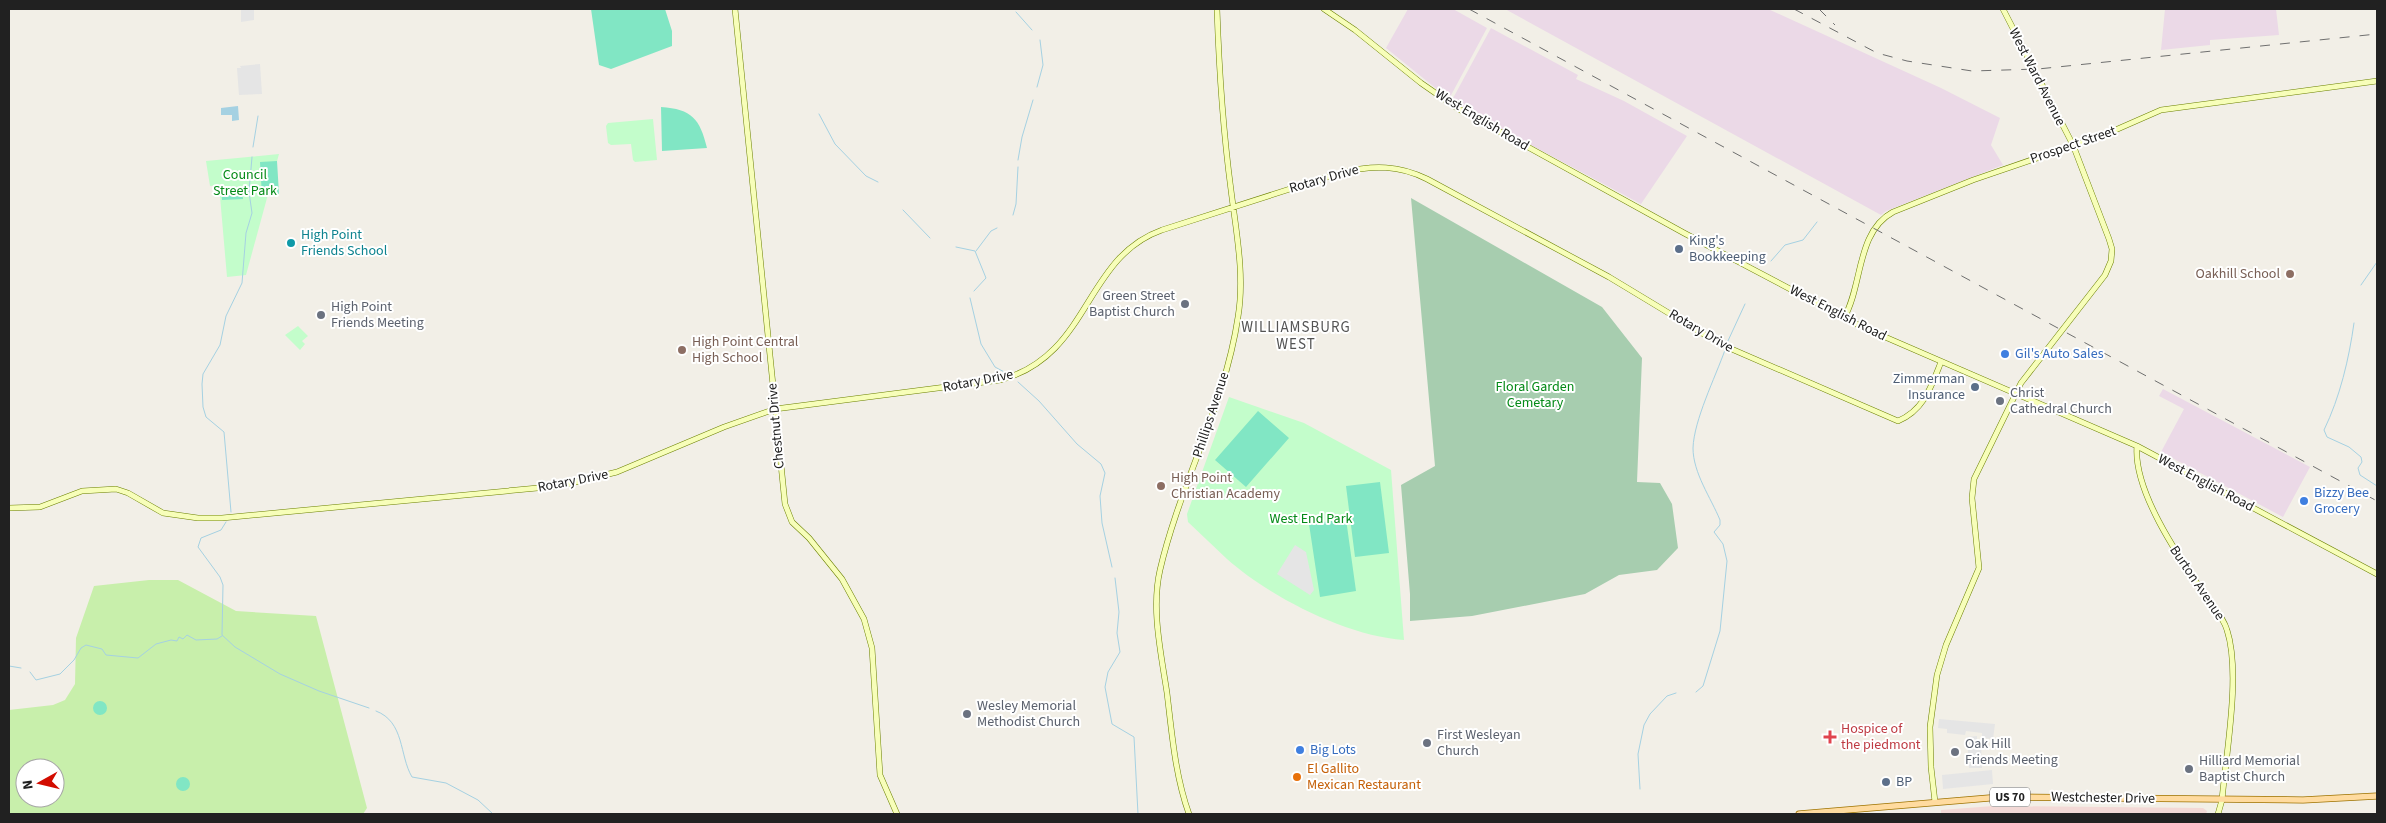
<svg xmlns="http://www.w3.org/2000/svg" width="2386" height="823" viewBox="0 0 2386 823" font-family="'Source Sans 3',sans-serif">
  <rect width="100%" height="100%" fill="#f2efe7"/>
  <path fill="#f3d9d6" d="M1993,806L2203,808L2207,811L2206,814H1941V810Z"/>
  <path fill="#ebd9e7" d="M1408,9H1453L1487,28L1449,99L1386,48Z
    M1505,9H1768L1941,88L2000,118L1991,145L2003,165L1886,211L1881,215Z
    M2165,9H2276L2279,35L2210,40V45L2161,50Z
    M1491,28L1578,75L1576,79L1624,101L1687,136L1641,204L1451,102Z
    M2163,389L2310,467L2283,517L2161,452L2184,409L2159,396Z"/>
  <path fill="#c8efab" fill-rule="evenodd" d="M149,580H178L236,611L316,616L367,808L363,814H9V710L53,705L65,700L75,684L76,638L94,586ZM25,768H55V798H25Z"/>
  <path fill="#a7cdaf" d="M1411,198L1602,307L1642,358L1637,482L1660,483L1672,504L1678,548L1657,570L1619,575L1585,594L1472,616L1410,621V594L1401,485L1435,466Z"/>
  <path fill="#c3fdcb" d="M653,119L657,160L635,162L633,160L631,144L611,145L608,143L606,126L608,123Z
    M279,154L246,275L227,277L219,185L210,186L206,161Z
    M298,326L308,336L302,341L305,344L300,350L285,335Z
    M1229,397L1304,423L1391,470L1404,640C1346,636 1270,597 1227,559C1214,547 1201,534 1188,522L1187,514Z"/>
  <path fill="#81e6c4" d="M591,9H665L672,31V46L611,69L599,65Z
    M661,107C692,109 700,119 707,148L662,151Z
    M277,161L279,194L262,196L260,162Z
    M242,187L243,199L222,200L221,189Z
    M1258,411L1289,438L1246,487L1215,460Z
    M1380,482L1389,553L1355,557L1346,486Z
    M1346,519L1356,591L1320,597L1309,524Z
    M93 708a7 7 0 1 1 14 0a7 7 0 1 1-14 0Z
    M176 784a7 7 0 1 1 14 0a7 7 0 1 1-14 0Z"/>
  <path fill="#e5e5e5" d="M241,9H254V20L241,22Z
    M260,64L262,94L239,95L237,68H241L240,66Z
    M1295,545L1306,552L1314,590L1310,595L1277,574Z
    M1939,719L1995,724L1993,739L1982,738V733L1966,731L1965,735L1947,733V729L1938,728Z
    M1977,736V741L1981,740L1982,768H1969L1967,737Z
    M1992,770L1993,784L1943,789L1942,775Z"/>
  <path fill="#a5d1e2" d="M238,106L239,120L232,121V115H221V108Z"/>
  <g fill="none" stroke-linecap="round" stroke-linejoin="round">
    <path stroke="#a5d1e2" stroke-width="1" d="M1016,12L1032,30
      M1037,87L1043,65L1040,40
      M819,114L835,144L866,176L878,182
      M253,147L258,116
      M1018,160L1022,137L1033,100
      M903,210L930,238
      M1013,215L1016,204L1018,167
      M956,247L975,251L986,278L974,291
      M976,251L991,231L997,228
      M1771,261L1785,245L1803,240L1817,222
      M2361,285L2377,262
      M970,298L981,344L995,367L1008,374
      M2354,323C2349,359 2340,397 2324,430L2327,437L2349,447L2361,457L2362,462L2358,468L2360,475L2377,486
      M1727,343L1745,304
      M1018,382L1039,401L1077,444L1101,464L1105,473L1100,496L1102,523L1112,567
      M231,512L224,432L206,417L203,407L202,384L203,374L220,345L226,316L242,283L246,233L252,213L249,192L252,157
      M226,522L221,530L201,538L198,547L220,577L223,585L222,635L235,647L280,674L319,691L369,708
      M1115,578L1119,612L1117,633L1120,652L1108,672L1105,687L1112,724L1134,737L1138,814
      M9,666L21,668
      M30,672L36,680L60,674L74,660L81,648L86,645L102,649L106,655L138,658L156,644L171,640L177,641L179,637L183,639L187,635L196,640L217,639L222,636
      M1696,692L1703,686L1720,631L1727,561L1723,544L1714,532L1720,525V520C1711,498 1693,473 1693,448C1694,420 1715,378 1725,350
      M376,711C405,722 399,755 412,777L446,783L478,800L493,814
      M1640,789L1638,754L1644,725L1650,714L1667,696L1676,693"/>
    <g stroke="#6b8000" stroke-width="6">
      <path id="secondary" d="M735,9L785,504L792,522L809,538L842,579L864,619L872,648L880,775L897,814
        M1324,9L1355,30L1421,83L1457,108L1684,233L1862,327L2137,446L2377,574
        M1844,318C1863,285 1856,232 1893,212L1973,180L2104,135L2161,110L2377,81
        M2137,446C2133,490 2178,556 2203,592C2211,604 2223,616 2227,630C2241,673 2226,754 2222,800L2218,814
        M9,508L40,507L82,491L116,489L128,493L163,513L198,518H222L559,486L617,472L724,427L775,409L1000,380C1091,356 1083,258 1162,230L1343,172C1373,165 1399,165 1427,179L1609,277L1720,344L1898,421C1924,410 1931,387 1941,362
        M1935,802L1931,767L1930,727L1937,675L1946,645L1979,568L1972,498L1974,479L2021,383L2105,275L2111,261L2112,249L2109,239L2073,145L2003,9
        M1189,814C1175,775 1172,734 1167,693C1161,653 1151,609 1160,570C1180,484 1225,405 1238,317C1245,275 1236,231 1231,190C1223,130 1219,69 1217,9"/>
    </g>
    <g stroke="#9e7300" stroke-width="7">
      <path id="primary" d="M1799,814L2001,797L2303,800L2377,796"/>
    </g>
    <use href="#secondary" stroke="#f7feb9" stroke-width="5"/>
    <use href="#primary" stroke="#ffdb9f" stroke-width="5.5"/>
    <path stroke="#6f6f6f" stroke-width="1" stroke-dasharray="10 10" stroke-linecap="butt" d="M1469,9L2377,501
      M1794,9L1877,53L1907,61L1972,71L2038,69L2377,34
      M1819,9L1835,25"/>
  </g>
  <circle fill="#0f9aa8" stroke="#fff" stroke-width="2" cx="291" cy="243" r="5"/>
  <g fill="#5c6f8a" stroke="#fff" stroke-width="2">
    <circle cx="1679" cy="249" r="5"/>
    <circle cx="1975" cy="387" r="5"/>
    <circle cx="1886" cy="782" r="5"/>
  </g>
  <g fill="#8d6e63" stroke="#fff" stroke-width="2">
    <circle cx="2290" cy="274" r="5"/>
    <circle cx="682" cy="350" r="5"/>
    <circle cx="1161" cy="486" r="5"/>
  </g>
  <g fill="#6b7280" stroke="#fff" stroke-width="2">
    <circle cx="1185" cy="304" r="5"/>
    <circle cx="321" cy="315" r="5"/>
    <circle cx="2000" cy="401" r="5"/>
    <circle cx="967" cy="714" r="5"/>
    <circle cx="1427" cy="743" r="5"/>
    <circle cx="1955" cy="752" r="5"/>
    <circle cx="2189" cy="769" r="5"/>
  </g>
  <g fill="#3f7fe0" stroke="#fff" stroke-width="2">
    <circle cx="2005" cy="354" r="5"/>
    <circle cx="2304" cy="501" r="5"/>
    <circle cx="1300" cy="750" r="5"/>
  </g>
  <path fill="#e0444e" stroke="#fff" stroke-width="2" d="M1827.5 729.5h5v5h5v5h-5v5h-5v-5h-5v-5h5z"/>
  <circle fill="#e8710a" stroke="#fff" stroke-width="2" cx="1297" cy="777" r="5"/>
  <g text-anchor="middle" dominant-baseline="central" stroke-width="4" stroke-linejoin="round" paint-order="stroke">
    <rect fill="#fff" stroke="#646464" stroke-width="1" x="1990" y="787.5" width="40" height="19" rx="4"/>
    <g font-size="12" font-weight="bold" fill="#212121">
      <text x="2010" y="797">US 70</text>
    </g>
    <g font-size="14" fill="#212121" stroke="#fff">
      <text transform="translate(2037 77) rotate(63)">West Ward Avenue</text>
      <text transform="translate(1482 120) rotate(31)">West English Road</text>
      <text transform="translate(2073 145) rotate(-19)">Prospect Street</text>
      <text transform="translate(1324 179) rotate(-16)">Rotary Drive</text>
      <text transform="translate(1838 313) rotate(27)">West English Road</text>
      <text transform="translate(1701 331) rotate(30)">Rotary Drive</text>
      <text transform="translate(978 381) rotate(-11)">Rotary Drive</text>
      <text transform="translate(1211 415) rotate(-72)">Phillips Avenue</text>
      <text transform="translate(776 426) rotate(-95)">Chestnut Drive</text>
      <text transform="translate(573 481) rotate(-11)">Rotary Drive</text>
      <text transform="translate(2206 483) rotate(28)">West English Road</text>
      <text transform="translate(2197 583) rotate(56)">Burton Avenue</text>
      <text transform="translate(2103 798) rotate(1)">Westchester Drive</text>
    </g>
    <g font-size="14" fill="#048a17" stroke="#fff">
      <text x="245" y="175">Council<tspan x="245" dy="16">Street Park</tspan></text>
      <text x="1535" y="387">Floral Garden<tspan x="1535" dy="16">Cemetary</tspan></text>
      <text x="1311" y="519">West End Park</text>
    </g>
    <g font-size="14" fill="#0d838f" stroke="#fff" text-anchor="start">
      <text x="301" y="235">High Point<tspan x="301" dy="16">Friends School</tspan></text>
    </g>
    <g font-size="14" fill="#4e5e75" stroke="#fff" text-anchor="start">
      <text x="1689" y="241">King's<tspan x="1689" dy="16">Bookkeeping</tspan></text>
      <text x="1965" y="379" text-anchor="end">Zimmerman<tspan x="1965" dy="16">Insurance</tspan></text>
      <text x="1896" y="782">BP</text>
    </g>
    <g font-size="14" fill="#785e54" stroke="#fff" text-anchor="start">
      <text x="2280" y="274" text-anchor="end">Oakhill School</text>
      <text x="692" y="342">High Point Central<tspan x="692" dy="16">High School</tspan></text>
      <text x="1171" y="478">High Point<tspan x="1171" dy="16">Christian Academy</tspan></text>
    </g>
    <g font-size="14" fill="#5b616d" stroke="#fff" text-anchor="start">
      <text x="1175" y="296" text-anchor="end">Green Street<tspan x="1175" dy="16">Baptist Church</tspan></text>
      <text x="331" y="307">High Point<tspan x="331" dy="16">Friends Meeting</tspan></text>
      <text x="2010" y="393">Christ<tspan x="2010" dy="16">Cathedral Church</tspan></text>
      <text x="977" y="706">Wesley Memorial<tspan x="977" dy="16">Methodist Church</tspan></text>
      <text x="1437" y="735">First Wesleyan<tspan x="1437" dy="16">Church</tspan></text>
      <text x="1965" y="744">Oak Hill<tspan x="1965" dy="16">Friends Meeting</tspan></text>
      <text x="2199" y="761">Hilliard Memorial<tspan x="2199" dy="16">Baptist Church</tspan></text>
    </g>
    <g font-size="14" fill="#366cbe" stroke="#fff" text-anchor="start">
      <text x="2015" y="354">Gil's Auto Sales</text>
      <text x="2314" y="493">Bizzy Bee<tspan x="2314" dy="16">Grocery</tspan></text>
      <text x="1310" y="750">Big Lots</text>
    </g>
    <g font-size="14" fill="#be3a42" stroke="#fff" text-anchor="start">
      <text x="1841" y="729">Hospice of<tspan x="1841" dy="16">the piedmont</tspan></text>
    </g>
    <g font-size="14" fill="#c56008" stroke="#fff" text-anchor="start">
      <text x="1307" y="769">El Gallito<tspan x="1307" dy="16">Mexican Restaurant</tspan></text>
    </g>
    <g font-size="15" letter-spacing="1" fill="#545454" stroke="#fff">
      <text x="1296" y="327">WILLIAMSBURG<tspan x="1296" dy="17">WEST</tspan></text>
    </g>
  </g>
  <rect width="2386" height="823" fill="none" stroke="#212121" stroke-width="20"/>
  <g transform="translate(40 783) rotate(262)"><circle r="24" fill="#ffffff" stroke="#a6a6a6"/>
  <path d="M0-4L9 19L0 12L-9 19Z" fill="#d20c00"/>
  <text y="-8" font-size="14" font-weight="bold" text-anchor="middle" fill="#212121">N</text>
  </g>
</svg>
